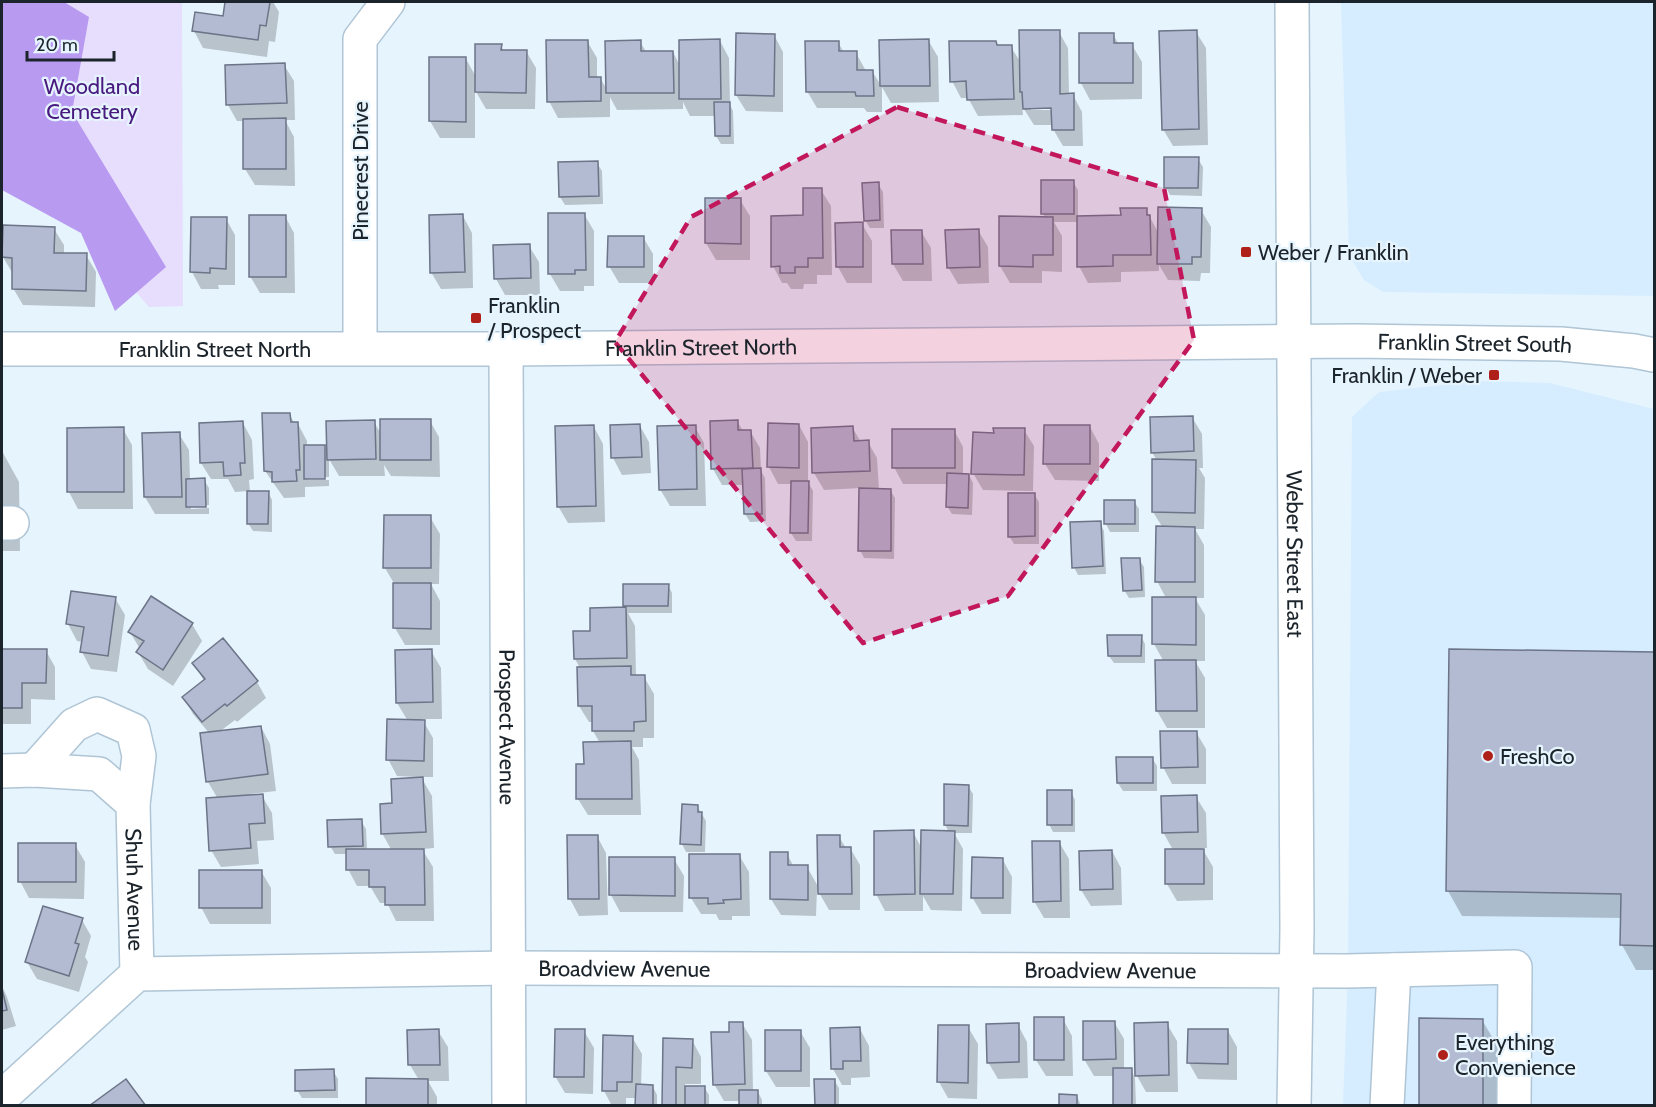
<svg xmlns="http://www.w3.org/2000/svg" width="1656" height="1107" viewBox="0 0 1656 1107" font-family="Cabin,sans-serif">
  <rect width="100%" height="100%" fill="#e6f4fe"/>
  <path fill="#d6edff" d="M1341,2H1654V296L1383,292L1364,280L1349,255Z
    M1478,381L1550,383L1654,409V1105L1343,1106L1348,966L1352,417L1379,392Z"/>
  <path fill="#e7ddfd" d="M2,2H182L183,306L149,307L45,187Z"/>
  <path fill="#b89af1" d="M2,2H64L89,17L72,112L166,267L115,311L81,233L2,190Z"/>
  <path fill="#0003" fill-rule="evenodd" d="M226,2H273L279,12L275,42L269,41L267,57L203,48L194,31L224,17Z
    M1059,32L1068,48L1069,95H1073L1082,112L1083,146H1063L1053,129V125H1034L1022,106L1023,115L978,116L968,98H961L952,81L996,42L998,47H1011L1021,63ZM1031,107H1059V110H1031Z
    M1196,32L1206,48L1208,145L1173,146L1163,129Z
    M1113,34L1119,45H1132L1142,62V99L1090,100L1081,83Z
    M774,35L783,52V112L746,111L736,95Z
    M928,40L938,57L939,102L891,103L882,87V112H867L864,108H817L807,91L838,42L844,53H856L866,71H872L882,87L880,41Z
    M587,41L597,58V78H600L608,91L640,42L647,53L673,52L680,66L720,41L729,58L730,105L733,111L734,144H721L716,136V116H690L683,102V109L617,110L610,97V117L558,118L549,101Z
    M501,46L504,51H526L536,68L535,109H486L475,90V138H440L430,121L466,59L476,77Z
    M284,65L294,81L295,120H285L294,137L295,186L255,185L245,169L244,121H237L228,105Z
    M1198,159L1203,167L1202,196L1170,195L1166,187Z
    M597,163L602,171L603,204L565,205L560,197Z
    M1073,182L1078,190V217L1122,216L1146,210L1159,234L1201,210L1211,227L1210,273H1201L1200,281L1168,280L1159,265V271L1121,272V282L1088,283L1079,266L1078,222H1054L1062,236V272L1042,271V283H1010L1000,266L1046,219L1043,214Z
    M878,184L883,192L884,228H870L865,220Z
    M821,190L831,206L832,275H817V284H804L803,289H791L787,283H782L773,266Z
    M740,200L750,216V260H716L706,243Z
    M584,214L594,231V286H584V291H560L550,274Z
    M285,216L294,233L295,293H260L250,276Z
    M463,216L472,233L473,288L441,289L431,272Z
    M226,219L235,235V285H218L219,289H201L192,272Z
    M862,224L872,241V283H847L838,267Z
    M54,229L64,245V254L86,255L96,272L95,307L23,305L13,288V274L3,257Z
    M978,230L988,247L989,283L958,284L948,267Z
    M892,231H921L931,248L932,281H903L893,264Z
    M643,237L653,254V283H619L609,266Z
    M529,246L539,262L540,295H505L496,279Z
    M289,414L295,424H298L307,441V446H324L329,455L374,422L381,434L430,421L439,437L440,477L391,476L384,465L385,476H339L329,459V477H308V480H329V486L305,487V497L284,498L265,471Z
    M1192,417L1202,434L1203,468H1199L1205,478L1204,529H1195L1204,545V598H1195L1205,615V661H1195L1205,678V728H1167L1157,711L1164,662L1154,644L1166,598L1157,581L1163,528L1153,512L1157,461L1152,452Z
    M737,421L743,431H750L760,448L761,471L765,478L766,521L750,522L745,514L744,485H722L713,469Z
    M243,423L252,440L254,479L249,480L250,492H268L272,500V532L253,531L248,523V491L235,492L228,479H211L201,463Z
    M799,425L808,442V482L813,491L812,541H796L791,533L792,484H778L769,467Z
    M640,426L649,442L651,473L622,475L613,458Z
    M594,427L603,444L605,522L568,523L558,506Z
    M695,427L704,443L706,506H670L660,489Z
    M852,427L861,442H868L877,458L879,490H890L895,498L894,559L864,558L860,550V488L824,490L814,473L812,429Z
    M1090,427L1099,444V481L1055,480L1045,464Z
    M123,429L132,445L133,509H78L69,492Z
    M954,430L963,447V475H969L973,483L972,515L952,514L947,506L948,484H903L894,467Z
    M1024,430L1034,446L1033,491L983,490L973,473L995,434Z
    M179,434L189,450L190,480H204L209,488V505L191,506V509L209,508V514H155L145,497Z
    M2,451L19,482L20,551H2Z
    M1034,494L1039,502V544H1014L1009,536Z
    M1134,501L1139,509V532H1110L1106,524Z
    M430,517L440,534L439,584H431L440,601V645H405L395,628V585L385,568Z
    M1100,523L1104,531L1106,574L1078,575L1074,567Z
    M1139,559L1144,567L1145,597L1129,598L1124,590Z
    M668,585L672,593V613H628L635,626L636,677H644L654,694V738H643V747H632L639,760L641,815H588L578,799L585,766L600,743L593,731V722H589L579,706L580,668L575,659L592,632L591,610L627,609L625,605Z
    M115,598L125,615L117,672L91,669L82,652L83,642L77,641L68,624Z
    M192,624L202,641L173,686L148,669L138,652L140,649L130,632Z
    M1141,636L1145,644V663H1114L1109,656Z
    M2,650L46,651L55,667V700L31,699V724H2Z
    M1450,650L1654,653V970H1636L1622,945V918L1462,916L1448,891Z
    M431,651L441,668L442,719H422L433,738V777H421L432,796L434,848L422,849L433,867L434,921H396L387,903H380L370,886H357L348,869L347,854H335L330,846L361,821L366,829L367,851H392L382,833L394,805L416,779V777L397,776L388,759L408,721L397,703Z
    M194,663L257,682L266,698L237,722L235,720L219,732L261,727L270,744L276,791L250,794V797L262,796L272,813L274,840L257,841L259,864L221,867L211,850L218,799L208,782L210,734L193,714L184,698L204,681Z
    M1196,732L1206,749V784H1172L1163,767Z
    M1152,758L1157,766V791H1123L1118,783Z
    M968,786L973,794L972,833H954L963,849L962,911L931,910L923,896V911H885L876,894L913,832L922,849L949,832L945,825Z
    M1071,792L1075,800V832H1053L1049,824Z
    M1196,797L1206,813L1207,848H1202L1213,867V900L1177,901L1167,884L1173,850L1163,832Z
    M697,806L706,821L705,852H686L682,844Z
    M597,836L606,853L608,915L579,916L570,899Z
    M839,837L846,848H850L860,865V910H829L817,889L816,916L781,915L771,899L787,854L794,867H807L819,888Z
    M1059,842L1069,859L1070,918H1044L1034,901Z
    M75,845L85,862L84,899L29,898L20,881Z
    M1112,851L1121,868L1122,905L1091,906L1081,890Z
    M739,855L749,872L750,916H732V920H719L716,914H701L691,898Z
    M674,859L684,876L683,912H620L611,895Z
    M1003,860L1012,877L1011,914H982L972,897Z
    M261,871L271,888V924H210L201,907Z
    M82,920L91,936L85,957L88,962L79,992L37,979L27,962Z
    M2,986L7,997L16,1026L2,1030Z
    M1063,1019L1072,1036L1073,1076H1046L1036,1060Z
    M1482,1020L1497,1045V1106H1421Z
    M1114,1022L1124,1039V1070H1131L1135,1078L1136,1106H1115L1114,1076H1094L1084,1059Z
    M742,1023L752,1040L753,1092H758L762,1100V1106H741V1101H724L714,1084L731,1033Z
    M1167,1024L1177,1041L1178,1092H1146L1137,1076Z
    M1018,1025L1027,1042L1028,1078L998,1079L988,1062Z
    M968,1027L978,1044L977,1099L948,1098L939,1082Z
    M860,1029L869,1046L870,1077L851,1078V1085H842L833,1069Z
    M438,1031L448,1047L449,1081H428L437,1097V1106H368L419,1080L410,1065Z
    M584,1031L594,1048L593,1094L565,1093L555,1076Z
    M800,1031L810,1048V1087H776L766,1071Z
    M1228,1031L1237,1047V1080L1198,1079L1189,1063Z
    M632,1037L642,1054L641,1086L653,1087L657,1095V1106H637V1098H626V1106H612L604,1091Z
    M665,1040H692L701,1057V1084H685V1087H704L709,1095V1106H664Z
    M333,1071L338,1079V1098H302L297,1090Z
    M834,1080L839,1088V1106H816Z
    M1077,1096L1081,1106H1060Z"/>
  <path fill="#b2bbd1" stroke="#6c7488" stroke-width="1.5" d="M225,2H270L266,26L260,25L258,40L192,31L195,12L223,16Z
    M1019,30H1060V94L1074,93V130H1052L1051,108L1023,109L1022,92H1020Z
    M1197,30L1199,129L1162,130L1159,31Z
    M736,33L775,34L774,96L735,95Z
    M1079,33H1114V43H1133V83H1079Z
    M720,39L721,99H679V40Z
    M929,39L930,86H880L879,40Z
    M546,40H588L589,77H601V101L547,102Z
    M641,40V51H673L674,93H606L605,41Z
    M805,41H839V51H857V70H873L874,96H856L855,92H806Z
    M949,41H996L997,45H1012L1014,99L967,100L966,81L950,82Z
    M475,44H502L501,50H527L526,93L475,92Z
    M429,57H466V122L429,121Z
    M285,63L287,103L226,105L225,65Z
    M714,102H730V136H715Z
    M286,118V169H243V119Z
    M1164,157H1199L1198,188H1164Z
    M598,161L599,196L559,197L558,162Z
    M1041,180H1074V214H1041Z
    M879,182L880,220L864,221L862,183Z
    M803,188H822L823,258H808V267H795V273H780V266L771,267V216L803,215Z
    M705,198H741V244L705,243Z
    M1158,207L1202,208L1201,257H1192V264H1157Z
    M1120,208H1147V215H1150L1151,255H1113V266L1077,267V216L1121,215Z
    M548,213H585L586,270H575V274H548Z
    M463,214L465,272L430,273L429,215Z
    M249,215H286V277H249Z
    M999,216L1053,217V255H1033V267L999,266Z
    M191,217H227L226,269L210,268V273L190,272Z
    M863,222V267H836L835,223Z
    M3,225L55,227L54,253H87L86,291L12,289V258L2,257Z
    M979,229L980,267L947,268L945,230Z
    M891,230H922L923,264H892Z
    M608,236H644V267H607Z
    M530,244L531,278L494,279L493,245Z
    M262,413H290L291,422H298L300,470H296L297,481L272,482V472L264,471Z
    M1193,416L1194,451L1151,453L1150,417Z
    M380,419H431V460H380Z
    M375,420L376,459L327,460L326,421Z
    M738,420V430H751L753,468L711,469L710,421Z
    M243,421L245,463H240L241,475L224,476L223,462L200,463L199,423Z
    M768,423L799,424V468L767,467Z
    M640,424L642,457L611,458L610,425Z
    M594,425L596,506L557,507L555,426Z
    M696,425L697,489L659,490L657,426Z
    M1044,425H1090V464H1043Z
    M853,426L854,441L869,440L870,471L812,473L811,428Z
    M124,427V492H67V428Z
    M993,428H1025L1024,475L971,474L973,432L994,433Z
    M892,429H955V468H892Z
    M180,432L182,497H144L142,433Z
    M304,445H325V479H304Z
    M1152,459L1196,460L1195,513L1152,512Z
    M761,468L762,514H744L742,469Z
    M947,473L969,474L968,508L946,507Z
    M205,478L206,507H186V479Z
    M791,481H809L808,533H790Z
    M859,488L891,489V551H858Z
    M247,491H269L268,524H247Z
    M1008,493H1035V536L1008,537Z
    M1104,500H1135V524H1104Z
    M384,515H431V568H383Z
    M1101,521L1103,566L1072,568L1070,522Z
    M1156,526L1195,527V582H1155Z
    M1121,558H1140L1142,590L1123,591Z
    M393,583H431V629L393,628Z
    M623,584H669L668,606H623Z
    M71,591L116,597L108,656L80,652L84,627L66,624Z
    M151,596L193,623L163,670L136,652L144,641L128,632Z
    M1152,597H1196V645L1152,644Z
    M626,607L627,658L574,659L573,631H590V608Z
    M1107,635H1142L1141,656H1108Z
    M223,638L258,681L227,706L225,704L202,722L182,697L205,679L192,663Z
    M2,649H47L46,683H22V708H2Z
    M432,649L433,702L396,703L395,650Z
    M1449,649L1654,652V946L1620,945L1621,894L1446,891Z
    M1155,660H1196L1197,711H1156Z
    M631,666V675H645L646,721L634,722V731H592V706H578L577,667Z
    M387,719L425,720L424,761L386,760Z
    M261,726L268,774L206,782L200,733Z
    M1160,731H1197L1198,767L1161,768Z
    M631,741L632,799H576V764H584L583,742Z
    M1116,757H1153V783H1117Z
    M423,777L426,832L381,834L380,804L392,803L391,779Z
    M944,784L969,785L968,826L944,825Z
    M1047,790H1072V825H1047Z
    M263,794L265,823L249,824L251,848L209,851L206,798Z
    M1197,795L1198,832L1162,833L1161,796Z
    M682,804L698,805V812H702L701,845L680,844Z
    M362,819L363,846L328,847L327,820Z
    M914,830L915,894L874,895V831Z
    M921,830L955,831L953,894H920Z
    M567,835H598L599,899H568Z
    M817,835H840V847H851L852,894H818Z
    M1032,841H1060L1061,901L1033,902Z
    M18,843H76V882H18Z
    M346,849H424L425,905H385V887H369V870H346Z
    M1165,849H1204V884H1165Z
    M1112,850L1113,889L1080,890L1079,851Z
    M770,852H788V865H808V900L770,899Z
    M689,854H740L741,899L723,900L724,903L708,904V898H689Z
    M609,857H675V896L609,895Z
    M972,857L1003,858V898H971Z
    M199,870H262V908H199Z
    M43,906L83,918L75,943L79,944L69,976L25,962Z
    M2,989L7,1010L2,1011Z
    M1034,1017H1064V1060H1034Z
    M1419,1018L1483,1019V1106H1419Z
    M1083,1021H1115L1116,1059L1083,1060Z
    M729,1022H743L745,1084L713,1085L711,1032H729Z
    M1168,1022L1169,1075L1135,1076L1134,1023Z
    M1019,1023V1062L987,1063L986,1024Z
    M938,1025H969L968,1083L937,1082Z
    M860,1027L861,1061H843V1069H831L830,1028Z
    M439,1029L440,1065H408L407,1030Z
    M555,1029H585L584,1077H554Z
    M1188,1029H1228V1064L1187,1063Z
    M765,1030H801V1071H765Z
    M603,1035L633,1036L632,1082H617V1091H602Z
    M663,1038L693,1039L692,1068L676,1067V1106H662Z
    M1113,1068H1132V1106H1113Z
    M334,1069L335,1090L295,1091V1070Z
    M366,1078L428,1079V1106H366Z
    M126,1079L146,1106H89Z
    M814,1079H835V1106H815Z
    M636,1084L653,1085V1106H635Z
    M685,1086H705V1106H685Z
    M739,1090H758V1106H739Z
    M1059,1094L1077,1095V1106H1059Z"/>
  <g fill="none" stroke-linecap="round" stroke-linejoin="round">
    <g stroke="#afc5d5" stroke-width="36">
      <g id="minor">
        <path d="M360,348V39L388,2"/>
        <path id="s1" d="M2,349H506L1354,341L1561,344L1634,351L1654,355"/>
        <path id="s2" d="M506,349L509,1106"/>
        <path d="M2,523H12"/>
        <path d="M34,770L74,725L97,714L133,730L139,756L133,804"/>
        <path id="s3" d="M2,771L34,770L99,774L133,804L137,974"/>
        <path id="s4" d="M2,1097L137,974L510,968L1347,971L1515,967L1514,1106"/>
        <path d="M1387,1106L1394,970"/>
      </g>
    </g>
    <g stroke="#afc5d5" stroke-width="36">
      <g id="major">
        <path id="s5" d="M1292,2L1297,929L1294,1106"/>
      </g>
    </g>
    <use href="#minor" stroke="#fff" stroke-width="33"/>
    <use href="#major" stroke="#fff" stroke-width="33"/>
  </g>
  <path fill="#c2185b" fill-opacity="0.2" stroke="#c2185b" stroke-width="4.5" stroke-dasharray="12 8" stroke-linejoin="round" d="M897,107L1164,188L1194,340L1008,596L863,643L615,342L691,217Z"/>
  <g fill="#b0201a" stroke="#e6f4fe" stroke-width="2">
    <rect x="1240" y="246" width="12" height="12" rx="3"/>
    <rect x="470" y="312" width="12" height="12" rx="3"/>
    <rect x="1488" y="369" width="12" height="12" rx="3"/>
    <circle cx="1488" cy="756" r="6"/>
    <circle cx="1443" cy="1055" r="6"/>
  </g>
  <g text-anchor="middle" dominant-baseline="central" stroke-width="4.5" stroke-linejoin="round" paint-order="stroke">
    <g font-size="22" fill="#48197e" stroke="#e6f4fe">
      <text x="92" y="86">Woodland<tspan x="92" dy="25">Cemetery</tspan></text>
    </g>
    <g font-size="22" fill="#1c242b" stroke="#e6f4fe">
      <text transform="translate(360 171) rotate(-90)">Pinecrest Drive</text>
      <text stroke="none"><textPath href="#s1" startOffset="1473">Franklin Street South</textPath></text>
      <text stroke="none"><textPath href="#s1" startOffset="699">Franklin Street North</textPath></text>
      <text stroke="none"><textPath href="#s1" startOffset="213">Franklin Street North</textPath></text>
      <text stroke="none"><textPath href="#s5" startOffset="552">Weber Street East</textPath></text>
      <text stroke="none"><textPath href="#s2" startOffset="378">Prospect Avenue</textPath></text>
      <text stroke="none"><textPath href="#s3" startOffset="228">Shuh Avenue</textPath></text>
      <text stroke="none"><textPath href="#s4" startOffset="670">Broadview Avenue</textPath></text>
      <text stroke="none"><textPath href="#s4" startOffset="1156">Broadview Avenue</textPath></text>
    </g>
    <g font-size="22" fill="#1c242b" stroke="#e6f4fe" text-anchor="start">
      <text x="1258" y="252">Weber / Franklin</text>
      <text x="488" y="305">Franklin<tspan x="488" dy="25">/ Prospect</tspan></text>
      <text x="1482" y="375" text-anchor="end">Franklin / Weber</text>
      <text x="1500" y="756">FreshCo</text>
      <text x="1455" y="1042">Everything<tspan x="1455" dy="25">Convenience</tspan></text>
    </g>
  </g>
  <rect width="1656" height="1107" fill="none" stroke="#1c242b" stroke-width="6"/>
  <path d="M27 51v9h87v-9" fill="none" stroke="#1c242b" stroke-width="3"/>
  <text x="36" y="51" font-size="18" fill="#1c242b" stroke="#e6f4fe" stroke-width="4.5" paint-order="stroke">20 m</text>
</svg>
